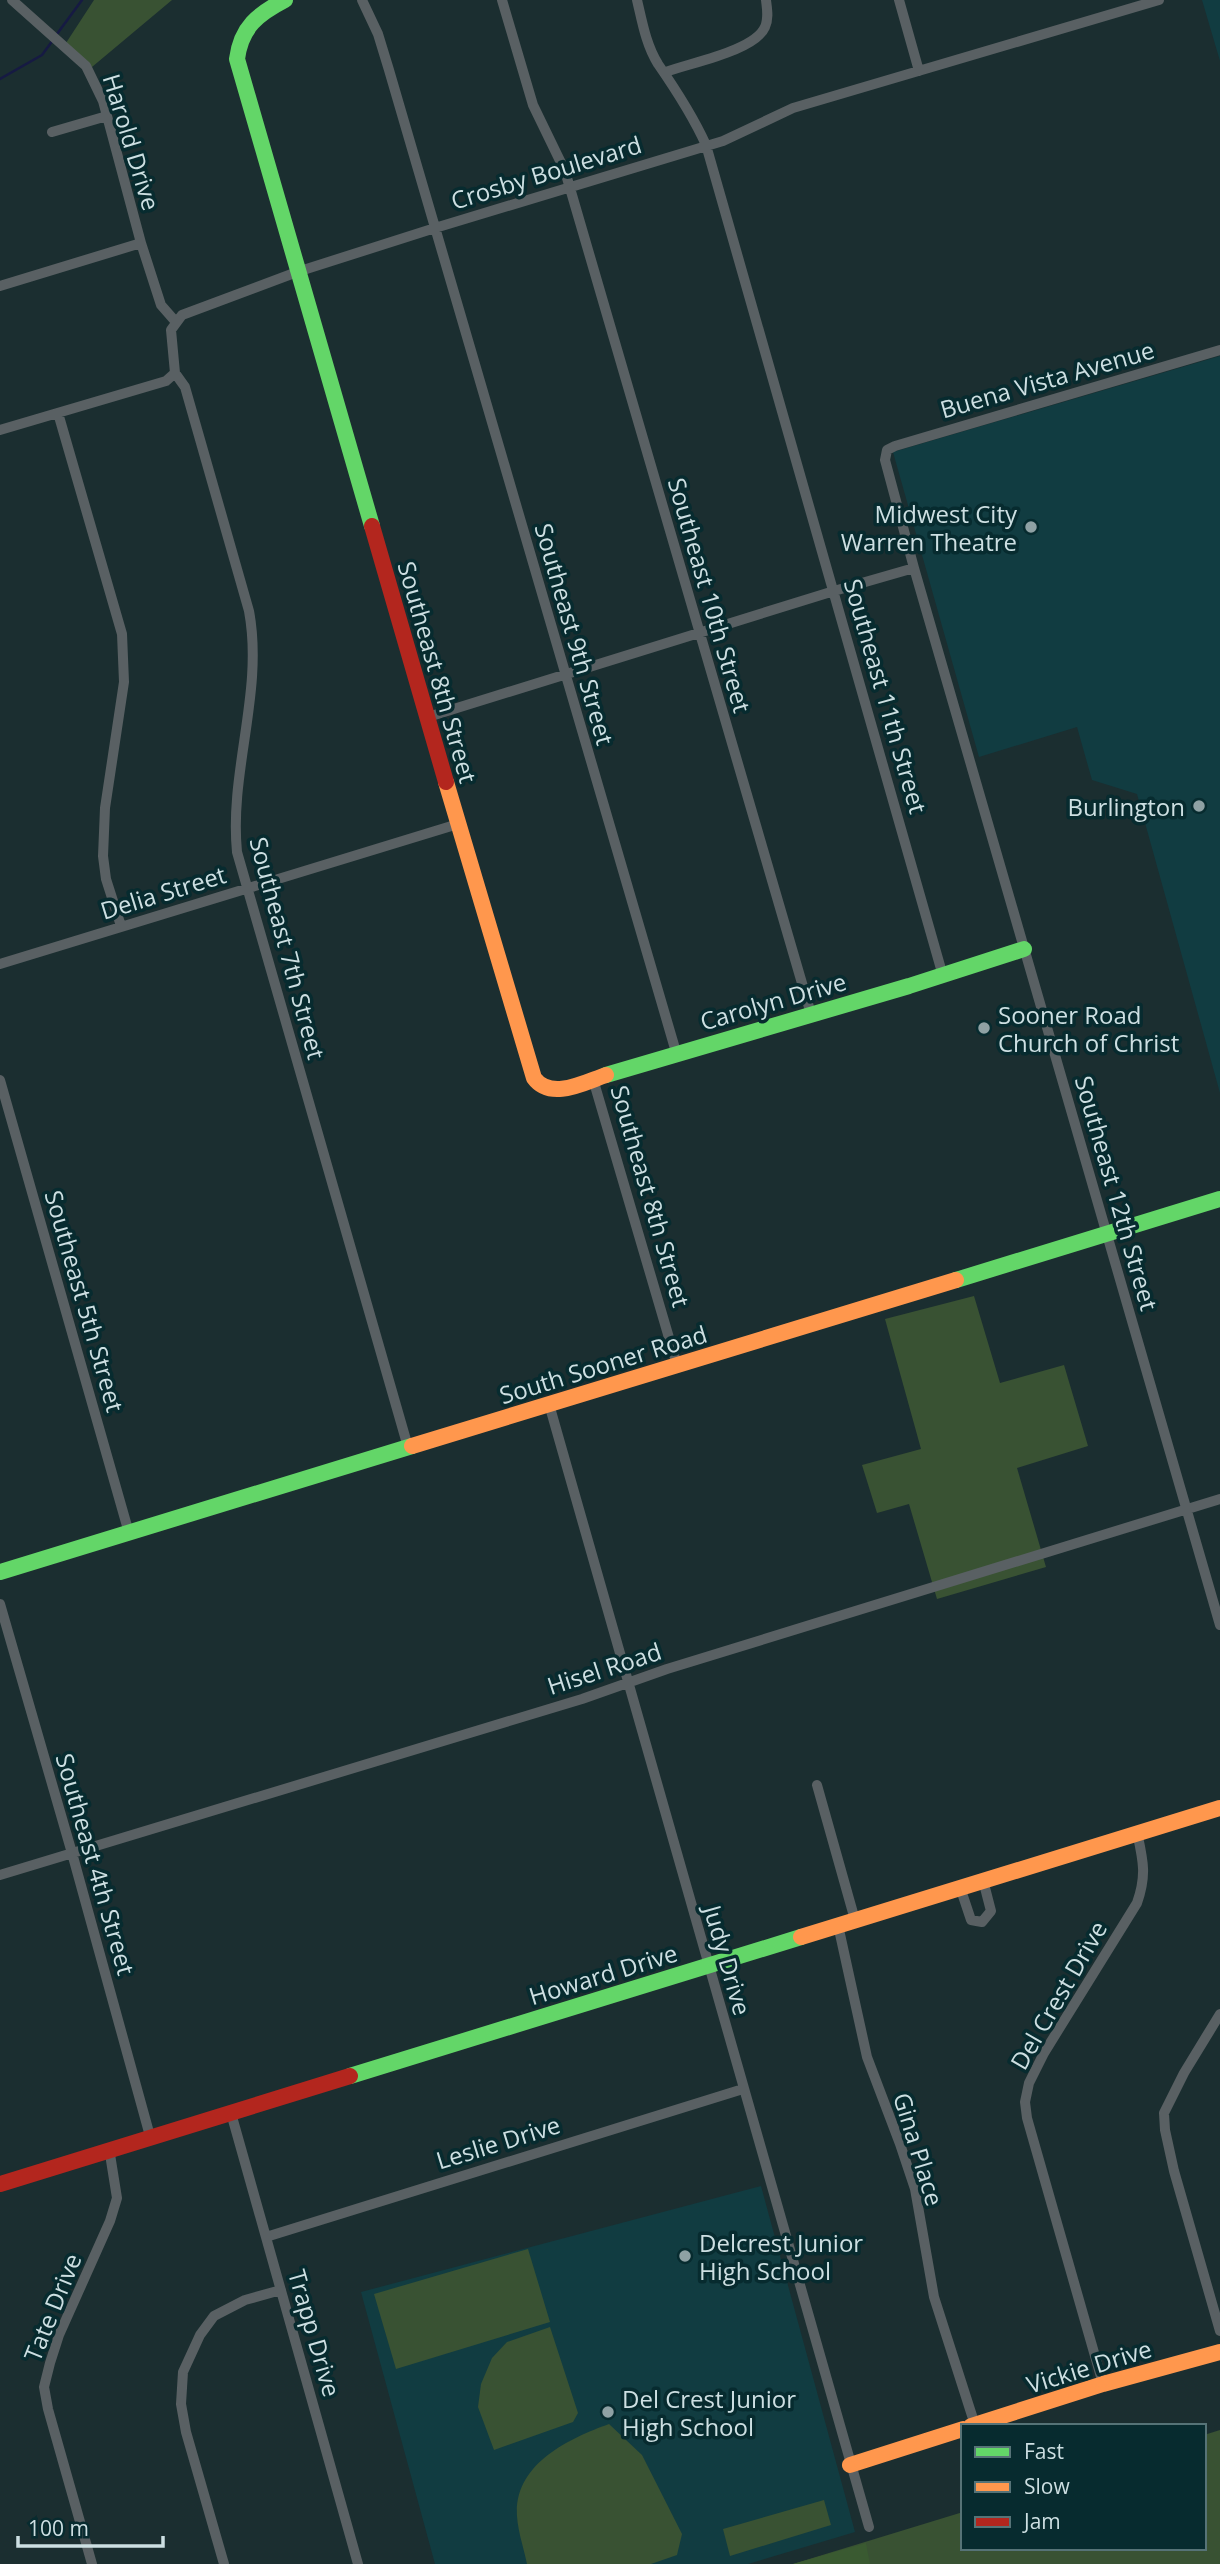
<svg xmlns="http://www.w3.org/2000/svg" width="1220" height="2564" viewBox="0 0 1220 2564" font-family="'Open Sans',sans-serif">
  <rect width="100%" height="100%" fill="#1b2e30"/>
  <path fill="#113c41" d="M1202,0H1220V61Z
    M1220,356V1093L1137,794L1092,780L1077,727L979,757L893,452Z
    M761,2186L855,2532L748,2564H435L361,2292Z"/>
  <path fill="#395233" d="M94,0H172L92,67L66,43Z
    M974,1296L1000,1383L1064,1365L1088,1446L1017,1468L1046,1567L937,1599L909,1504L877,1513L862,1465L921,1449L885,1319Z
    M528,2249L550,2322L396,2369L374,2294Z
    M550,2327L578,2413L573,2422L494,2450L478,2407L481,2384L492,2358L507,2342Z
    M609,2424L642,2455L682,2534L677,2555L651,2564H527C524,2549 518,2532 517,2516C514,2464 568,2439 609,2424Z
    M1220,2430V2564H793L963,2512V2548H1204V2435Z
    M824,2500L831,2525L730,2556L723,2529Z"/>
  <path fill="#3a5a31" d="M866,2543L870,2564H793Z"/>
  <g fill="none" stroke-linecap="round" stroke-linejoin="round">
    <path stroke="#161a43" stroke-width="2.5" d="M57,34L82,0
      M0,79L42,55L53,40"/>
    <path stroke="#596063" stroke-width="10" d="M12,0L86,66L103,101L141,243L161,305L175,321
      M362,0L378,34L389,70L676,1052
      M502,0L533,105L565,171L811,1014
      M637,0C642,21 646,45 658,64C676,90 693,116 706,145L943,976
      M899,0L919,71
      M666,72C689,63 755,51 765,27C769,18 767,9 766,0
      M52,132L107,116
      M0,286L141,243
      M1220,350L895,446L887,450L885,460L914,568L1220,1625
      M175,373L185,387L249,611C264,692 229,771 237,852L408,1447
      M58,413L122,634L124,682L105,808L103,856L106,879L121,926
      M0,430L166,381L175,373L171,330L182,315L297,272L435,228L723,141L793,108L1159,0
      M428,717L834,591L914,568
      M0,964L458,824
      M593,1079L677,1365
      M0,1080L129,1533
      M549,1404L869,2527
      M0,1604L72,1853L150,2136
      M817,1785L855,1920
      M0,1875L582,1699L667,1669L1220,1499
      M960,1887L971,1920L982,1922L991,1911L983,1880
      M838,1925L867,2057L900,2144L915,2189L934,2297L975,2425
      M1220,2014L1184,2073L1164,2113L1165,2130L1174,2171L1220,2331
      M231,2113L358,2564
      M266,2237L743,2089
      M1103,2384L1027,2118L1025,2102L1029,2083L1044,2053L1137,1903C1147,1875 1143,1860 1137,1832
      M92,2564L48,2409L44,2387L50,2363L59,2335L110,2221L117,2198L109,2148
      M224,2564L186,2432L181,2404L183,2372L200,2335L214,2316L245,2300L281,2290"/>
    <path stroke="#63d668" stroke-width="16" d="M285,0C258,14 241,27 237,59L372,526
      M606,1075L909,986L1024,949
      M956,1280L1220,1199
      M0,1572L412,1446
      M350,2076L801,1937"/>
    <path stroke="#ff974d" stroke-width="16" d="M446,782L534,1078C551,1101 585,1082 606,1075
      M412,1446L956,1280
      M801,1937L1220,1808
      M971,2426L1103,2384L1220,2352
      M850,2465L963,2429"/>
    <path stroke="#b3261e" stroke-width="16" d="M372,526L446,782
      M0,2184L350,2076"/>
  </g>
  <g fill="#8fa1a4" stroke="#072b2f" stroke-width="2.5">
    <circle cx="1031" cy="527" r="7"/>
    <circle cx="1199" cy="806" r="7"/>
    <circle cx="984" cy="1028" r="7"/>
    <circle cx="685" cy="2256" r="7"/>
    <circle cx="608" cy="2412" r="7"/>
  </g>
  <g text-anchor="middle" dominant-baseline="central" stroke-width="7" stroke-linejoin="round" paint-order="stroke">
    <g font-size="24" fill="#cddfe2" stroke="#072b2f">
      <text transform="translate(132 142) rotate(73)">Harold Drive</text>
      <text transform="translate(546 172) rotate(-17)">Crosby Boulevard</text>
      <text transform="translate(1047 379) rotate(-16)">Buena Vista Avenue</text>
      <text transform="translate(710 595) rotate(74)">Southeast 10th Street</text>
      <text transform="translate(575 634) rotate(74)">Southeast 9th Street</text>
      <text transform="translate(438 672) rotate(74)">Southeast 8th Street</text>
      <text transform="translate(886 696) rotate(74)">Southeast 11th Street</text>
      <text transform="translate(163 892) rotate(-17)">Delia Street</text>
      <text transform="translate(288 948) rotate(75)">Southeast 7th Street</text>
      <text transform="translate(773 1001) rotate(-16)">Carolyn Drive</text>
      <text transform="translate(1117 1193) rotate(74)">Southeast 12th Street</text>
      <text transform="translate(651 1196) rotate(74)">Southeast 8th Street</text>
      <text transform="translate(85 1301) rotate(74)">Southeast 5th Street</text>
      <text transform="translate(603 1364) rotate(-17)">South Sooner Road</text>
      <text transform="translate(604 1668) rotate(-18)">Hisel Road</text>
      <text transform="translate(96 1864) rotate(74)">Southeast 4th Street</text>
      <text transform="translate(728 1960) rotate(74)">Judy Drive</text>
      <text transform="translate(603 1974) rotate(-17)">Howard Drive</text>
      <text transform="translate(1058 1995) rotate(-60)">Del Crest Drive</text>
      <text transform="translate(498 2142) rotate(-17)">Leslie Drive</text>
      <text transform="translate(919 2149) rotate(73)">Gina Place</text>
      <text transform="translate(52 2307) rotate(-68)">Tate Drive</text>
      <text transform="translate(315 2333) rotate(74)">Trapp Drive</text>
      <text transform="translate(1089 2366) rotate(-17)">Vickie Drive</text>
    </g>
    <g font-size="24" fill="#cddfe2" stroke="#072b2f" text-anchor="start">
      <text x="1017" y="513" text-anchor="end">Midwest City<tspan x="1017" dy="28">Warren Theatre</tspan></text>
      <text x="1185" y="806" text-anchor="end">Burlington</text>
      <text x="998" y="1014">Sooner Road<tspan x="998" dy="28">Church of Christ</tspan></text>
      <text x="699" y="2242">Delcrest Junior<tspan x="699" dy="28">High School</tspan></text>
      <text x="622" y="2398">Del Crest Junior<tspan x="622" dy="28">High School</tspan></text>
    </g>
  </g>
  <rect x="961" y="2424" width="245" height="126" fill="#072b2f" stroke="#567377" stroke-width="2"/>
  <rect x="975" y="2447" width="35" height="10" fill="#63d668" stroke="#567377" stroke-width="2"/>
  <text x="1024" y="2459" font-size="21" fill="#cddfe2">Fast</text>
  <rect x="975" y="2482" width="35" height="10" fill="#ff974d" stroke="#567377" stroke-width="2"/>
  <text x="1024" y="2494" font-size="21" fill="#cddfe2">Slow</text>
  <rect x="975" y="2517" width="35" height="10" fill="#b3261e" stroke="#567377" stroke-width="2"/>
  <text x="1024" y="2529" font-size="21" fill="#cddfe2">Jam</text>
  <path d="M18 2536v10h145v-10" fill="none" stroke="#cddfe2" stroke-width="3.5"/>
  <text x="28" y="2536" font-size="21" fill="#cddfe2" stroke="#072b2f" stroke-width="5" paint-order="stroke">100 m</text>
</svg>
